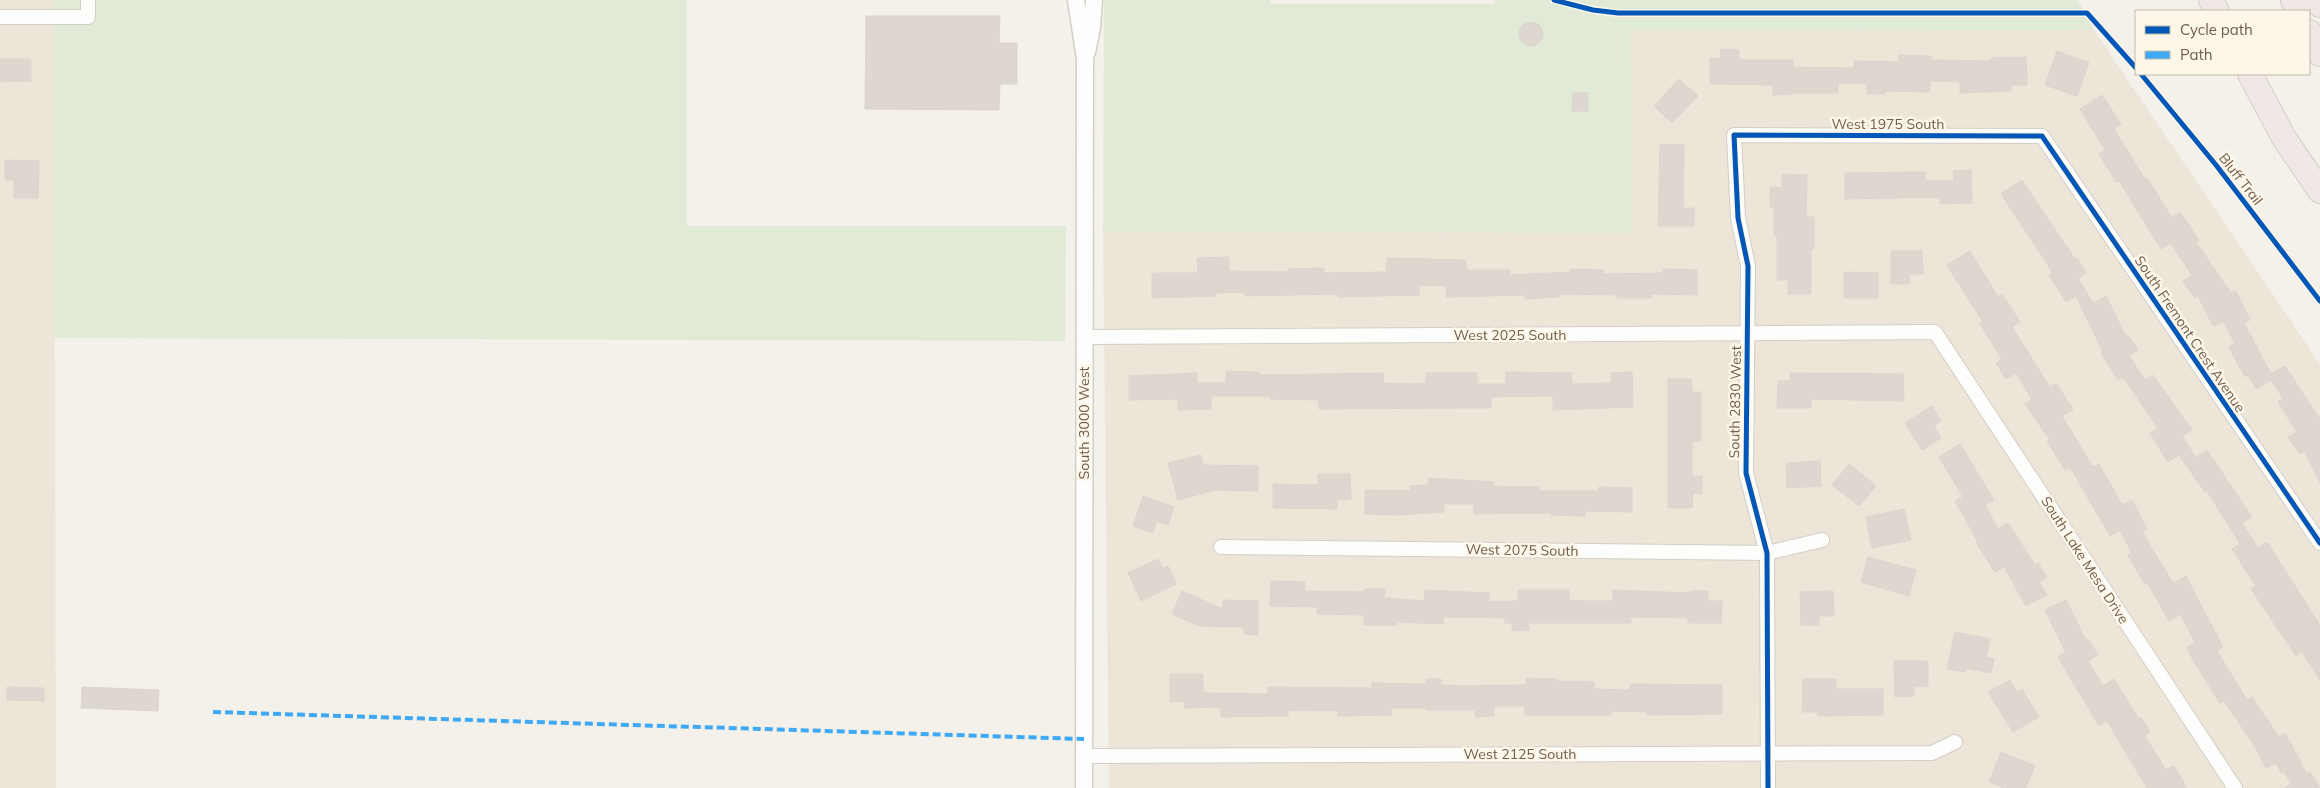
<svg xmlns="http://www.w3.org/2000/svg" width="2320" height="788" viewBox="0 0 2320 788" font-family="Mulish,sans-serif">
  <rect width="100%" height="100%" fill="#f4f1ea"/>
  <path fill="#ede5d8" d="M0,0H54L56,788H0Z
    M2094,30L2320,364V788H1109L1103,232L1631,233V31Z"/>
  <path fill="#e0ead6" d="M54,0H687V226H1066L1065,341L54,338Z
    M1104,0H1270L1271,4H1495V0H2078L2094,30L1631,31L1632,233L1103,232Z"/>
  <path fill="#ddd7cf" stroke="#dcd5cd" d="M866,16H1000L999,43H1017V84H1000L999,110L865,109Z
    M1519 34a12 12 0 1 1 24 0a12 12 0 1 1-24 0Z
    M1721,49L1739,50V59L1745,60H1793V67L1854,68V61L1899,62V55L1931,56V60L1991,61V58L2026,57L2027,85H2011V91L1960,93V82L1930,81V92L1885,91V94H1867V83H1838V93H1793V94L1773,95V85L1710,84V58L1720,59Z
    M2057,51L2089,63L2077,96L2045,85Z
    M0,59H31V81L0,82Z
    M1679,79L1698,96L1672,123L1654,106Z
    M1573,93H1588V111H1572Z
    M2102,95L2121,124L2114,129L2145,179L2147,178L2172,218L2180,212L2199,240L2196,242L2231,293L2236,291L2250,320L2244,323L2271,374L2285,366L2320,419V483L2304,451L2300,454L2288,437L2297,432L2278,402L2283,398L2271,380L2256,389L2248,375L2245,377L2229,347L2235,344L2224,321L2213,326L2198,296L2195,298L2183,281L2192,275L2170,243L2161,249L2119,181L2117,183L2099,154L2105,150L2080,109Z
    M1684,144L1683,208H1694V226H1658L1660,145Z
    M5,160L39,161L38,198H14V180H5Z
    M1971,170L1972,203L1940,204V197L1845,199V173L1925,172V181H1954L1953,171Z
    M1782,174L1807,175L1806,217H1814V249H1811V294H1788V280H1777V236H1774V207H1770V187L1782,188Z
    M2022,180L2075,259L2077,258L2086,273L2078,279L2093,303L2106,296L2126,337L2128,335L2138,350L2129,356L2145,380L2153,375L2192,430L2182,436L2196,458L2207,450L2252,517L2242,523L2258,548L2267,542L2320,625V680L2302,652L2296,656L2251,589L2256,586L2232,549L2240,544L2207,491L2205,492L2179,455L2168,462L2150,433L2158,428L2123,377L2118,380L2101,353L2103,352L2076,296L2066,302L2049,275L2053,273L2001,194Z
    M1891,251H1922L1923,274H1909V284H1891Z
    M1970,251L1998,297L2002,294L2020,322L2012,327L2050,387L2056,383L2073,409L2062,416L2093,467L2099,464L2122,505L2132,500L2147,529L2142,532L2173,583L2186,576L2223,647L2217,651L2247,700L2252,697L2279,737L2285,733L2307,774L2310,772L2320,788H2285L2292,784L2283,771L2281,773L2276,763L2266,768L2252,742L2224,701L2220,703L2193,660L2187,647L2195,643L2180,614L2169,621L2147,582L2145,584L2128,555L2132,553L2120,530L2110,536L2070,467L2065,470L2047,441L2050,440L2025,404L2032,399L2016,373L2006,379L1996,363L2002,359L1980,324L1983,322L1947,265Z
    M1229,257V271L1289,272V269L1324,268V273L1386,272L1387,258L1466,260V270H1510V275L1570,272V269L1603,270V274L1663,273V269L1697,270V295L1651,294V298H1617V295L1559,294V297L1525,299V295L1446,297L1447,286L1419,285V295L1338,297V294L1245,296V292L1215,293V296L1152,298V273H1198L1197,258Z
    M1844,272L1878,273V298H1844Z
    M1226,371L1259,372V375L1384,373L1383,383L1413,384L1426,383V373H1477V384H1506V372L1572,373V384L1611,383V373L1632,372L1633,407L1553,410V396L1491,397V408H1457L1319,409V400L1270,399V396H1211V409L1178,410V399L1129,400V376L1197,373V383H1226Z
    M1790,373L1903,374L1904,401L1811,399V408H1777L1778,381H1790Z
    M1668,379H1691L1692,392H1701V441L1692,442V476H1702V494L1693,493L1692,508H1668Z
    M1932,406L1941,421L1934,426L1941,438L1922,450L1905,423Z
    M1960,444L1994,500L1985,505L1998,529L2008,523L2035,565L2038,563L2047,577L2039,582L2047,595L2026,606L2004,567L1995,572L1976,543L1978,542L1955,501L1963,497L1939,457Z
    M1201,455L1203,465L1258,466V491L1215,490L1178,500L1168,463Z
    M1820,461L1821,486L1787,488L1786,463Z
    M1849,464L1876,486L1859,506L1832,485Z
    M1318,474H1350L1351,499L1337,500V509L1273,508V484L1318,485Z
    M1429,478L1493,482V486L1539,487V491H1598L1599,487L1632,488V512L1585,511V516L1551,515V513L1474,514V504H1444V512L1399,515L1365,514V490L1411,491L1410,486L1429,485Z
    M1143,496L1174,507L1168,525L1157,521L1153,533L1133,526Z
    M1904,509L1911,540L1872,548L1866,517Z
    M1868,557L1916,570L1909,596L1861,582Z
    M1158,559L1163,568L1168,566L1176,584L1141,601L1128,573Z
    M1271,581L1305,582L1304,591L1365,592V589H1385L1384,598L1424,601L1425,590L1489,593V602L1518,601V590H1569V600L1582,601H1613V590L1690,593V591H1708V601H1722L1721,623H1688V618L1631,617V623H1528L1529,630L1512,631V623H1505V618L1444,617L1443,624L1397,622V625H1364V615L1317,614V607L1270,606Z
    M1182,591L1223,609V600L1258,601V635L1244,634V627L1200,626L1172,614Z
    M1833,591L1834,616H1819V625H1801L1800,592Z
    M2066,600L2086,640L2088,639L2098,655L2088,661L2103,686L2114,679L2138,718L2141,717L2150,732L2145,736L2166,770L2174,766L2187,788H2147L2107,721L2099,726L2058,657L2066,652L2045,610Z
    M1955,632L1990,639L1986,657L1994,659L1991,673L1966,668L1965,672L1947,669Z
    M1894,661H1928V686L1914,687V696L1895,697Z
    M1170,674H1203V693L1268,694V687L1372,688V683L1426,684V679H1441V685L1459,686L1526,685V678L1557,679L1556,681L1594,682V689L1630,690V684L1722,685V714L1647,715V712L1611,711V715H1525V706H1494V716L1475,717V710H1426V708H1391V715L1338,716V711L1303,710L1288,711V716L1221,717V707L1185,708L1184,701L1170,702Z
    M1803,679H1836V689H1883V715L1818,716V712H1802Z
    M2010,680L2017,692L2022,689L2039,717L2013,732L1988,692Z
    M7,687L44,688V701L7,700Z
    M82,687L159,690L158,711L81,708Z
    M2001,752L2035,766L2026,788H2004L1989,782Z"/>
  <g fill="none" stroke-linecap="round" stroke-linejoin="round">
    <g stroke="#d3cec6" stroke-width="16">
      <path id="minor" d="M0,17H88V0
        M1084,337L1935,332L2235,788
        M1221,547L1767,553L1822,540
        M1084,756L1932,753L1955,742
        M1768,788L1767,553L1746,473L1748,266L1738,218L1734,135L2042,136L2320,543"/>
    </g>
    <g stroke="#d3cec6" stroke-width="19">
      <path id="tertiary" d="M1076,0L1085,59L1084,788
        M1087,52L1092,28L1094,0"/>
    </g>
    <g stroke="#d3cdc7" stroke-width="26">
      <path id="motorway" d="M2211,0L2217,11
        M2293,0L2298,11
        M2318,0L2320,5
        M2309,32L2320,54
        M2250,74L2284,138L2320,191"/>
    </g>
    <use href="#minor" stroke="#fdfdfc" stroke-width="14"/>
    <use href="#tertiary" stroke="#fdfdfc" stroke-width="16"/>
    <use href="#motorway" stroke="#efe8e4" stroke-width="24"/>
    <path stroke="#3fa9f5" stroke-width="4" stroke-dasharray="8 4" stroke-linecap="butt" d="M213,712L1084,739"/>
    <g stroke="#fdf7ea" stroke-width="8">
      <path id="cycleway" d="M1554,0L1593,10L1618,13H2087L2136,68
        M2141,74L2216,165L2320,301
        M1768,788L1767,553L1746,473L1748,266L1738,218L1734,135L2042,136L2320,543"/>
    </g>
    <use href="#cycleway" stroke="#0057b8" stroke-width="5"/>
  </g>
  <g text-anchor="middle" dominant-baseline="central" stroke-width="5" stroke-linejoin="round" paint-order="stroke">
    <g font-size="14" fill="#6f5c4d" stroke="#fdf7ea">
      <text x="1888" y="124">West 1975 South</text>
      <text transform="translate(2241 179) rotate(52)">Bluff Trail</text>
      <text transform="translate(2190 334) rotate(56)">South Fremont Crest Avenue</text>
      <text x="1510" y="335">West 2025 South</text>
      <text transform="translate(1735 402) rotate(-89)">South 2830 West</text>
      <text transform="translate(1084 423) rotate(-90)">South 3000 West</text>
      <text transform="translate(1522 550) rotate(1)">West 2075 South</text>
      <text transform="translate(2085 560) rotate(57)">South Lake Mesa Drive</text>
      <text x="1520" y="754">West 2125 South</text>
    </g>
  </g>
  <rect x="2135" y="10" width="175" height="65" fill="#fdf7ea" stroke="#c4b9ab"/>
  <rect x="2145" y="26" width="25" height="8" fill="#0057b8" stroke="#c4b9ab"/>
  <text x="2180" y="35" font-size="15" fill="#6f5c4d">Cycle path</text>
  <rect x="2145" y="51" width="25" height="8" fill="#3fa9f5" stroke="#c4b9ab"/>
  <text x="2180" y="60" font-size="15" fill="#6f5c4d">Path</text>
</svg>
